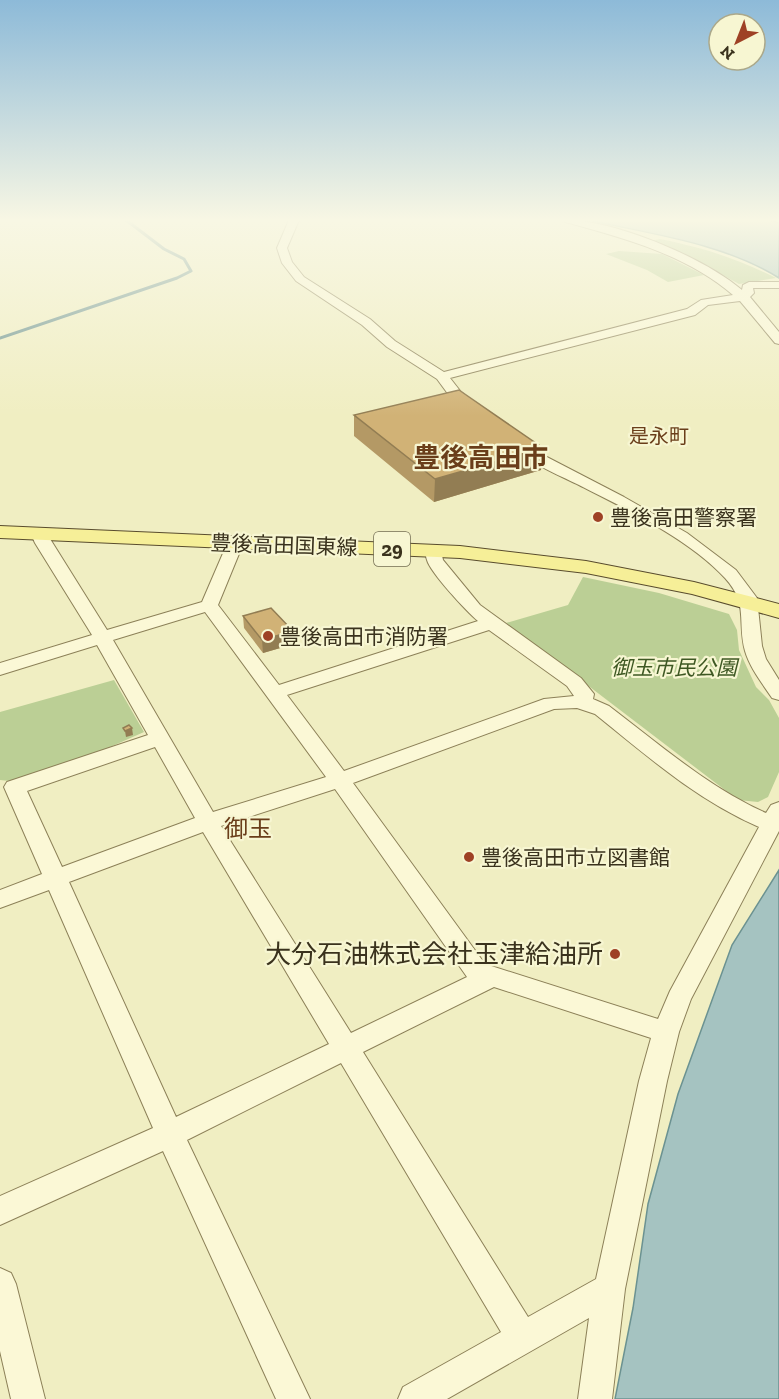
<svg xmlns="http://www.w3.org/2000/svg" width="779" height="1399" viewBox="0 0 779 1399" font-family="'Zilla Slab','Noto Sans JP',serif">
  <rect width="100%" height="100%" fill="#f0eec2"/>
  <path fill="#bbcf95" d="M660,239C704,248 736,258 776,278L739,284L683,253L650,241Z
    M619,251L662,254L704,275L668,282L647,270L606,254Z
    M583,577L659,593L729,614L737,630L739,650L756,687L769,700L779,718V772L768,797L758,802L738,800L506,623L568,605Z
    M114,680L144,732L29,783L0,780V712Z"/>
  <path fill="#a5c3c1" stroke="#6b9291" stroke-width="1.5" d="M588,220H769L779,223V278C723,243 651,234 588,220Z
    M779,870V1399H615L633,1308L648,1204L678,1094L732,945Z"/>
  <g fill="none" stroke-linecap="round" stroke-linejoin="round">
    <path stroke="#6b9291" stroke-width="3" d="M0,338L177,278L191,271L184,259L164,249L126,220"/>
    <g stroke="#8c8058" stroke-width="2">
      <path id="minor" d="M289,220H299L287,248L292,262L304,277L370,319L395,341L444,372L687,309L701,300L733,295C687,255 624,238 565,222L564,220C615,220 703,257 742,290L743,285L749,282H779V288H753L754,293L750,297L779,332V344L775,343L740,301L708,305L695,315L450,378L461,392L480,408L473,412L451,398L437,379L387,347L362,325L296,281L282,263L277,248Z
        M521,440L526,441L543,455L624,497L687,533L736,570L757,598L762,646L766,659L779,680V700L772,698C762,683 750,668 745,651C737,622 749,604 725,578C689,539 626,509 579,485C557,474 529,464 514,444Z
        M39,529L47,534L107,630L202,602L227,544L229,541H241L243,544L218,605L279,685L478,621C467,612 430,572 427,560C425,555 426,551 428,546H440L443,560L480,605L581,678L594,694L593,699L609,706C659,744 708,787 766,813L771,805L779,802V831L691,999L679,1032L667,1081L625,1289L612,1399H578L589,1318L447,1399H398L403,1387L501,1332L341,1063L187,1140L310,1399H276L163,1151L0,1225V1196L153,1128L49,890L0,908V890L42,874L4,787L7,782L148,735L97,645L0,675V663L92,635L35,543L31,534ZM205,612L326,777L213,812L113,640ZM489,630L567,686L574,696L544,699L344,771L287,695ZM577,708L595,714C647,756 697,800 759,827L670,991L658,1019L485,964L353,783L554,709ZM155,747L195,818L62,867L27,791ZM335,789L467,977L351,1033L221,826ZM203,832L329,1044L176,1117L69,882ZM494,987L651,1038L639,1081L596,1279L528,1317L363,1052Z
        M0,1268L11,1273L16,1284L45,1399H11L0,1351Z"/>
    </g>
    <g stroke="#594c2d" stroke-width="2">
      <path id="major" d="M0,526L460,546L586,561L694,582L779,604V618L692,594L586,573L460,558L0,538Z"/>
    </g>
    <use href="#minor" fill="#fbf8d6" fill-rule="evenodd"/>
    <use href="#major" fill="#f6ef98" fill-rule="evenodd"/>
  </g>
  <path fill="#b49965" d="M354,415L543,448L541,470L434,502L354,436Z
    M243,616L293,631L294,644L263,653L244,628Z"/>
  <path fill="#927d53" d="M543,448L541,470L434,502L435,479Z
    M293,631L294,644L263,653L262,640Z
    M132,728L133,735L126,737L125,731Z"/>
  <path fill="#d1b276" stroke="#927d53" stroke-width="1.5" d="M459,390L543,448L435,479L354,415Z
    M271,608L293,631L262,640L243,616Z
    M129,725L132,728L125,731L123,728Z"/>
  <linearGradient id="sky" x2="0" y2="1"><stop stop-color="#8dbad8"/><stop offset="0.53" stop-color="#f8f7e4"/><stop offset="1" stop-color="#f8f7e4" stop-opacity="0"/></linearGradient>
  <rect width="779" height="416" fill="url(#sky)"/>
  <g fill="#9e4125" stroke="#f7f6d2" stroke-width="2">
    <circle cx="598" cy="517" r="6"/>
    <circle cx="268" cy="636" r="6"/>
    <circle cx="469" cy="857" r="6"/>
    <circle cx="615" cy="954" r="6"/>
  </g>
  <g text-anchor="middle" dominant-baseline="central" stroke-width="4.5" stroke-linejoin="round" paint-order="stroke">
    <g font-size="20" fill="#6a3e1a" stroke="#f7f6d2">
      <text x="659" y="436">是永町</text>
    </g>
    <rect fill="#f7f6d2" stroke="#736d53" stroke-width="1.5" x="374" y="532" width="36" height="34" rx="4.5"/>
    <g font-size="20" font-weight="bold" fill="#3a321d">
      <text x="392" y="549">29</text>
    </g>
    <g font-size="21" fill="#3a321d" stroke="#f7f6d2" text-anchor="start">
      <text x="610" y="517">豊後高田警察署</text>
      <text x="280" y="636">豊後高田市消防署</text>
      <text x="481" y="857">豊後高田市立図書館</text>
    </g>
    <g font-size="21" fill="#3a321d" stroke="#f7f6d2">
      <text transform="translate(284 545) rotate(2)">豊後高田国東線</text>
    </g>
    <g font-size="21" font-style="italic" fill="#3e5823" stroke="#f7f6d2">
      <text x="674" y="667">御玉市民公園</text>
    </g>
    <g font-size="24" fill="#6a3e1a" stroke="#f7f6d2">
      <text x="248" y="828">御玉</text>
    </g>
    <g font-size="26" fill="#3a321d" stroke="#f7f6d2" text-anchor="end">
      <text x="603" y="954">大分石油株式会社玉津給油所</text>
    </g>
    <g font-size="27" font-weight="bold" fill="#6a3e1a" stroke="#f7f6d2">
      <text x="481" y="458">豊後高田市</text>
    </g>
  </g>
  <g transform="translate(737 42) rotate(222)"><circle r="28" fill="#f7f6d2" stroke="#aba88a" stroke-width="1.5"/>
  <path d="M0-4.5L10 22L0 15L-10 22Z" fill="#9e4125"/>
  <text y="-9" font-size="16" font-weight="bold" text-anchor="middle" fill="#3a321d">N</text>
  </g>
</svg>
